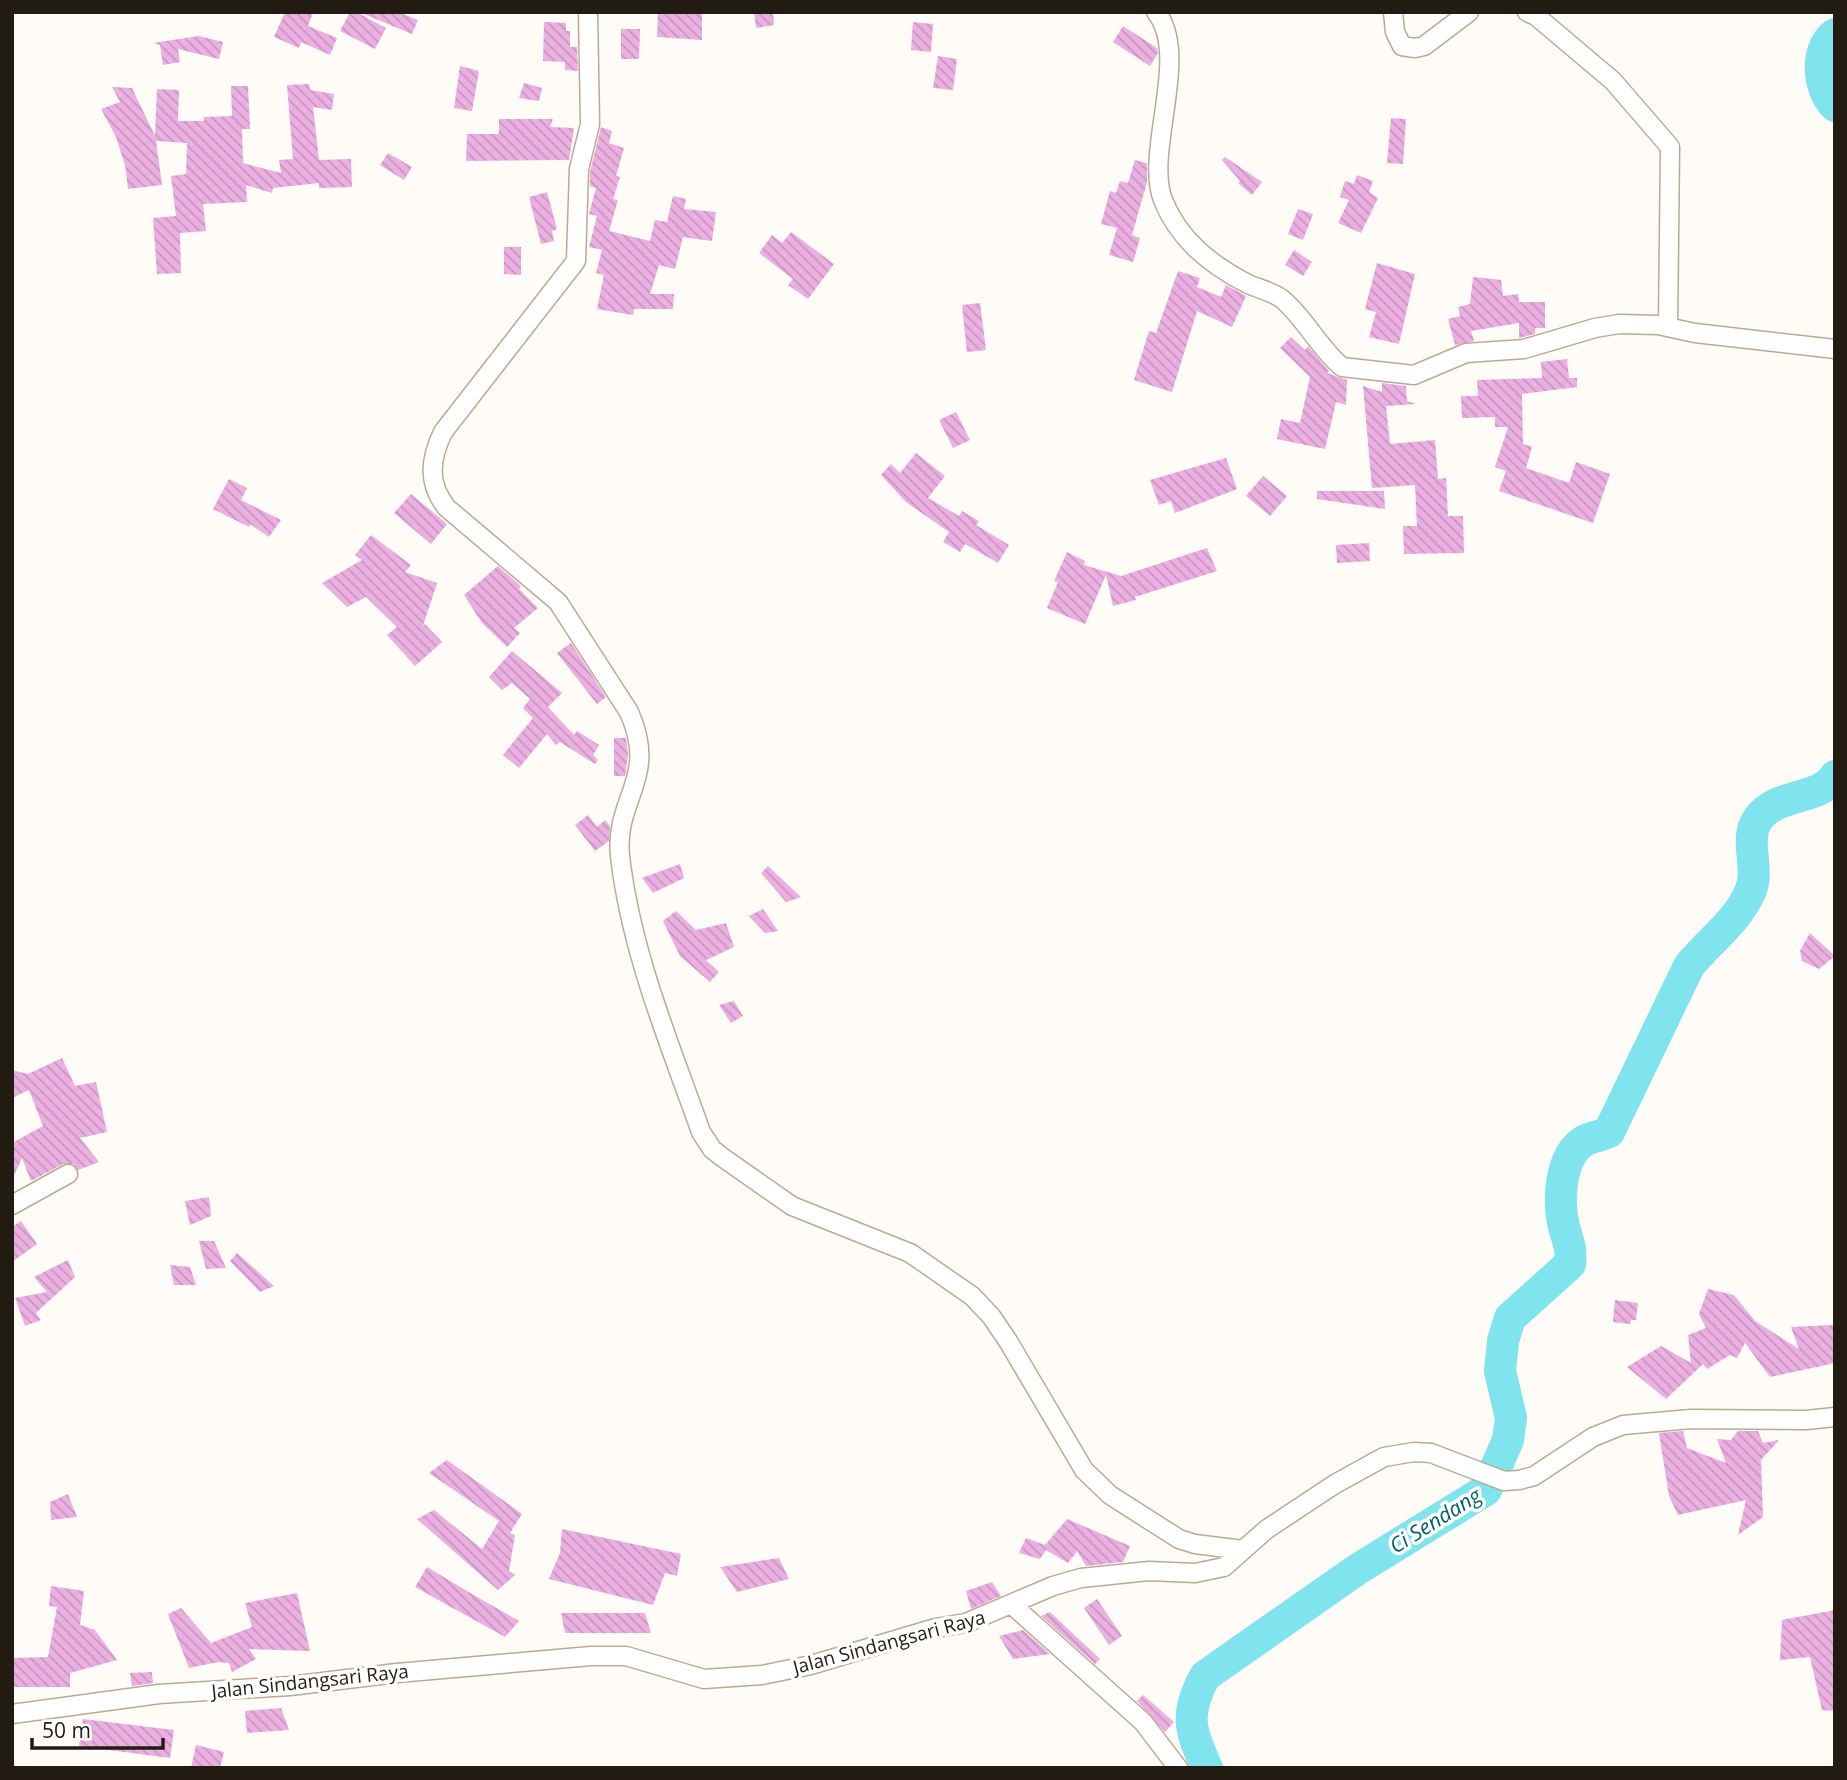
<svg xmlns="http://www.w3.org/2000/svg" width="1847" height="1780" viewBox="0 0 1847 1780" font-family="'Open Sans',sans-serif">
  <defs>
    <pattern id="building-back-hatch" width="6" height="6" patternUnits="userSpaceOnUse" patternTransform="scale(1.75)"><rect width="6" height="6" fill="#ebafe1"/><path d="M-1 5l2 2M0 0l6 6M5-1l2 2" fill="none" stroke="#c996c0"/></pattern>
  </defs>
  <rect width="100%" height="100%" fill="#fffbf6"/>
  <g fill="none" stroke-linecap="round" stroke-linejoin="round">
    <path stroke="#7fe4ed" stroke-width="32" d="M1835,34C1814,50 1818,89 1835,106
      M1207,1768C1190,1730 1184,1715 1205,1676L1358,1569L1486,1490L1508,1440L1511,1418L1500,1371L1503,1341L1510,1318L1570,1264C1572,1250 1568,1241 1564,1227C1558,1202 1559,1157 1584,1141C1591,1137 1601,1136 1609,1132L1689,966C1709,941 1737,922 1750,892C1761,869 1743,840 1758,819C1777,792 1820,801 1835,776"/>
  </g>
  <path fill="url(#building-back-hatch)" d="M285,12H313L308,26L337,38L330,55L301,42L299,48L274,37Z
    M350,12H356L386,28L375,49L340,31Z
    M359,12H398L418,20L412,34Z
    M658,12H702V40L657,37Z
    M754,12H773L774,25L756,28Z
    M544,22L566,23V31H570V47H577L578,71L565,70V62L543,61Z
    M913,22L933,24L931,52L911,50Z
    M1123,26L1157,48L1158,53L1150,66L1113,42Z
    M621,29H640L639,59H621Z
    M199,36L223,42L219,59L178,49L180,62L163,65L160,45L153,43Z
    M938,56L957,59L953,90L933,88Z
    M460,66L479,71L472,111L454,108Z
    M524,83L542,88L539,101L519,98Z
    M309,84L310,90L334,94L332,110L313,107L319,160L351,159L352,187L319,188V183L273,188L272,193L246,185L247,202L203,204L206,231L180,233L181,273L157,274L153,218L176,216L171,176L186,174L187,143L156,141L162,185L128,189L125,165L116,137L101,109L120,102L112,87L132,88L155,136L157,89L179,90L178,121H204V117L232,116L231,86H248L250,129H242L243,163L281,173L279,160L293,159L287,85Z
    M1391,118L1406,119L1403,164L1387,163Z
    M499,119H553L550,127L574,128L569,160L466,161L467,134H499Z
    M601,127L612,131L609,143L624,148L616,176L620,177L613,199L618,200L609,231L650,241L655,220L667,222L673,196L686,199L684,209L716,212L712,241L683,237L675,269L659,265L650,294H674L673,309H634L633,315L597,309L604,275L596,273L602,250L589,247L597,216L589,214L596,188L590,186V172Z
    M388,153L412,167L404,180L380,165Z
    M1225,157L1262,182L1252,195L1238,183L1240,181L1222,160Z
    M1135,160L1147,163V182L1132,235L1140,238L1133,262L1109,255L1117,228L1101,224L1110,191L1116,193L1120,181L1128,183Z
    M1357,175L1373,181L1369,192L1378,198L1361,233L1338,223L1349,200L1340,197L1345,181L1354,184Z
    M547,192L557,229L552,231L554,241L541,244L529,197Z
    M1298,209L1313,214L1303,240L1288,234Z
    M791,232L834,264L808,299L788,285L793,279L759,253L772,235L782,243Z
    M504,247H521V275L504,274Z
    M1294,250L1312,262L1303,276L1285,265Z
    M1377,263L1415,274L1399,344L1369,337L1376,312L1365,309Z
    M1178,271L1200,278L1197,287L1221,297L1226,285L1246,296L1232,327L1197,311L1172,392L1134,380L1149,331L1156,333Z
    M1473,277L1501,280L1503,296L1518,294L1519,302H1545V328H1535V334L1519,338V323L1471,331L1474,341L1455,345L1448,319L1460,316L1458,307L1470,304Z
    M980,303L986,350L967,352L962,305Z
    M1291,337L1305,350L1308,346L1329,371L1327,373L1347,380L1346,405L1336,402L1325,449L1277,439L1281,419L1300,423L1310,377L1280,348Z
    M1567,359L1569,378H1577V387L1522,394L1523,444L1532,447L1526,468L1569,483L1576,462L1610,474L1593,523L1499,491L1506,471L1495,467L1508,427H1495V417L1462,418L1461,396H1478L1477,380L1542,378L1541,362Z
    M1382,383L1406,386L1407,401L1416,404L1386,406L1390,444L1435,440L1438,479L1446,478L1448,516H1463L1464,553L1404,554L1403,526H1417L1415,485L1372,488L1363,386L1382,392Z
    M956,412L970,440L953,448L939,420Z
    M916,453L945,476L928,498L959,516L962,511L979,521L976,525L1009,545L998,563L965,544L960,552L943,542L949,532L906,502L881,475L891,464L900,473Z
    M1226,458L1237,489L1175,513L1171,501L1159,505L1150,480Z
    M1263,476L1287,496L1270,516L1246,496Z
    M229,479L247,488L241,500L281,520L269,537L250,524L249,527L213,509Z
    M1317,491H1384L1385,509L1317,499Z
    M411,494L447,524L431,544L394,513Z
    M371,535L411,565L405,572L437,583L423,626L425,624L442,642L415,666L387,635L397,627L366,597L347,607L322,583L362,560L355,555Z
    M1369,543L1370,561L1337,563L1336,545Z
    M1207,548L1217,571L1135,597L1136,600L1113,606L1106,575L1085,624L1047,608L1058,582L1054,581L1067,552L1085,561L1084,565L1121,576Z
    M498,566L521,586L519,589L538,608L514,628L520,633L507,647L482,623L464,595Z
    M571,643L606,697L597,704L557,653Z
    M512,651L562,693L548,707L574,735L577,731L599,745L593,755L598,760L595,764L560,742L556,745L547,734L519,768L503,755L533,718L523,708L530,699L512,683L502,690L489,677Z
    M614,738H626L628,755L625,776H614Z
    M588,815L597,827L605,820L610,826L609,841L595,851L575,825Z
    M680,864L684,878L653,893L642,878Z
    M768,866L801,897L786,902L761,873Z
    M763,909L778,931L765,933L749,916Z
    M676,911L696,930L726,923L734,947L706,960L719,972L710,982L680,956L663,921Z
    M1810,933L1835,956L1819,969L1802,961L1800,951Z
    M734,1001L743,1016L731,1023L719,1005Z
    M62,1058L75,1086L96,1082L107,1132L80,1138L99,1162L78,1170L73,1164H63L31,1181L22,1158L12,1180V1143L43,1126L29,1090L12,1098V1070L28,1074Z
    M209,1197L211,1216L190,1225L185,1201Z
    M21,1221L37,1244L12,1262V1227Z
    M199,1241H214L226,1268L206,1269Z
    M237,1253L274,1286L260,1292L230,1261Z
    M68,1260L75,1277L36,1313L41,1320L25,1326L15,1298L47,1292L34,1277Z
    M170,1265L190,1267L196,1285H174Z
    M1708,1289L1734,1295L1755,1321L1799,1349L1791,1327L1834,1325L1835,1363L1770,1377L1745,1343L1737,1358L1730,1355L1707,1369L1703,1364L1666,1399L1627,1367L1661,1346L1691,1363L1688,1335L1706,1328L1699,1314Z
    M1615,1300L1638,1303L1636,1320H1631L1630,1324L1613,1322Z
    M1683,1431L1687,1448L1726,1463L1717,1439L1731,1440L1738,1431H1758L1763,1443L1779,1440L1761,1460L1763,1517L1738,1535L1746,1500L1678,1515L1669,1496L1659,1433Z
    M447,1460L522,1514L510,1533L515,1535L509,1571L515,1575L498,1590L417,1519L434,1510L482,1549L499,1521L429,1473Z
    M68,1494L77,1517L51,1520L50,1502Z
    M1067,1519L1130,1546L1123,1562L1086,1566L1077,1551L1068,1563L1046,1550L1040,1559L1019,1553L1026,1538L1045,1545Z
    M562,1529L681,1554L677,1576L665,1573L653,1605L549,1579L560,1553Z
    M779,1558L789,1579L737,1592L720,1567Z
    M427,1567L477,1597L519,1621L505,1637L415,1587Z
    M992,1582L1001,1596L971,1609L966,1591Z
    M51,1586L84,1591L80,1625L95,1630L117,1660L70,1673V1687H12V1658L48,1657L57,1607L49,1606Z
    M297,1593L310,1651L249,1649L256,1659L232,1672L229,1663L218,1662L189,1668L168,1614L181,1608L211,1643L252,1627L245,1603Z
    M1097,1599L1122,1636L1109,1645L1084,1608Z
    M1835,1610V1711L1822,1710L1810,1657L1780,1660L1782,1620Z
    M1050,1612L1100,1659L1095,1664L1041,1616Z
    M561,1613H645L651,1633H565Z
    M1023,1630L1050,1654L1013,1659L999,1636Z
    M152,1672L153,1683L132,1686L130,1673Z
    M1143,1695L1174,1722L1165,1732L1137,1701Z
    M281,1708L289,1730L247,1733L245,1711Z
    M83,1719L174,1730L170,1758L79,1746Z
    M196,1745L224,1752L220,1768H191Z"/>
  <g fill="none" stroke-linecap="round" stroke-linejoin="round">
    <g stroke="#bbaa92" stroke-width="21">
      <path id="street" d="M588,12L590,124L579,169L576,261L443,432C430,459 427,484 447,508L558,602L629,712C659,779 614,798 620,856C631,952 669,1042 701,1132L712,1149L722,1157L792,1206L910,1253L972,1296L991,1316L1008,1341L1084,1470L1110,1495L1179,1539L1195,1544L1243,1550
        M1156,12C1191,55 1144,152 1163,200C1179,240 1211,265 1248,284C1259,289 1273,292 1282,299C1305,318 1319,348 1342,367L1414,375L1466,353L1524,349L1595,328L1619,324L1658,325L1695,333L1835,349
        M1393,12L1395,32L1402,46L1415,48L1424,46L1469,12
        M1527,12L1536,16L1613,81L1670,147L1668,327
        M12,1205L68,1174
        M1011,1604L1143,1722L1178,1768
        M12,1714L159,1694L290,1686L397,1673L591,1656H626L704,1679L762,1675L811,1665L935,1628L966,1623L1053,1586L1081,1578L1149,1571L1195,1573L1224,1567L1267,1529L1335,1484L1384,1457L1414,1452L1431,1453L1504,1481L1519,1480L1534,1476L1593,1437L1623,1425L1691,1419L1806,1420L1835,1417"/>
    </g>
    <use href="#street" stroke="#fff" stroke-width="18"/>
  </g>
  <g text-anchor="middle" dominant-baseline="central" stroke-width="7" stroke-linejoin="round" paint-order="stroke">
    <g font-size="19" fill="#221b12" stroke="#fff">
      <text transform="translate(889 1642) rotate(-15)">Jalan Sindangsari Raya</text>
      <text transform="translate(310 1681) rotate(-6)">Jalan Sindangsari Raya</text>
    </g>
    <g font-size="21" font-style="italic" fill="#015f66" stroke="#fff">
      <text transform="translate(1435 1520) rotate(-32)">Ci Sendang</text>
    </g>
  </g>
  <rect width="1847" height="1780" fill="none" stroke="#221b12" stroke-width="28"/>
  <path d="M32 1738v10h131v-10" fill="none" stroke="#221b12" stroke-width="3.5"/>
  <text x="42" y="1738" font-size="21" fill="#221b12" stroke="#ffffff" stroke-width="5" paint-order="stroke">50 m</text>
</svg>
